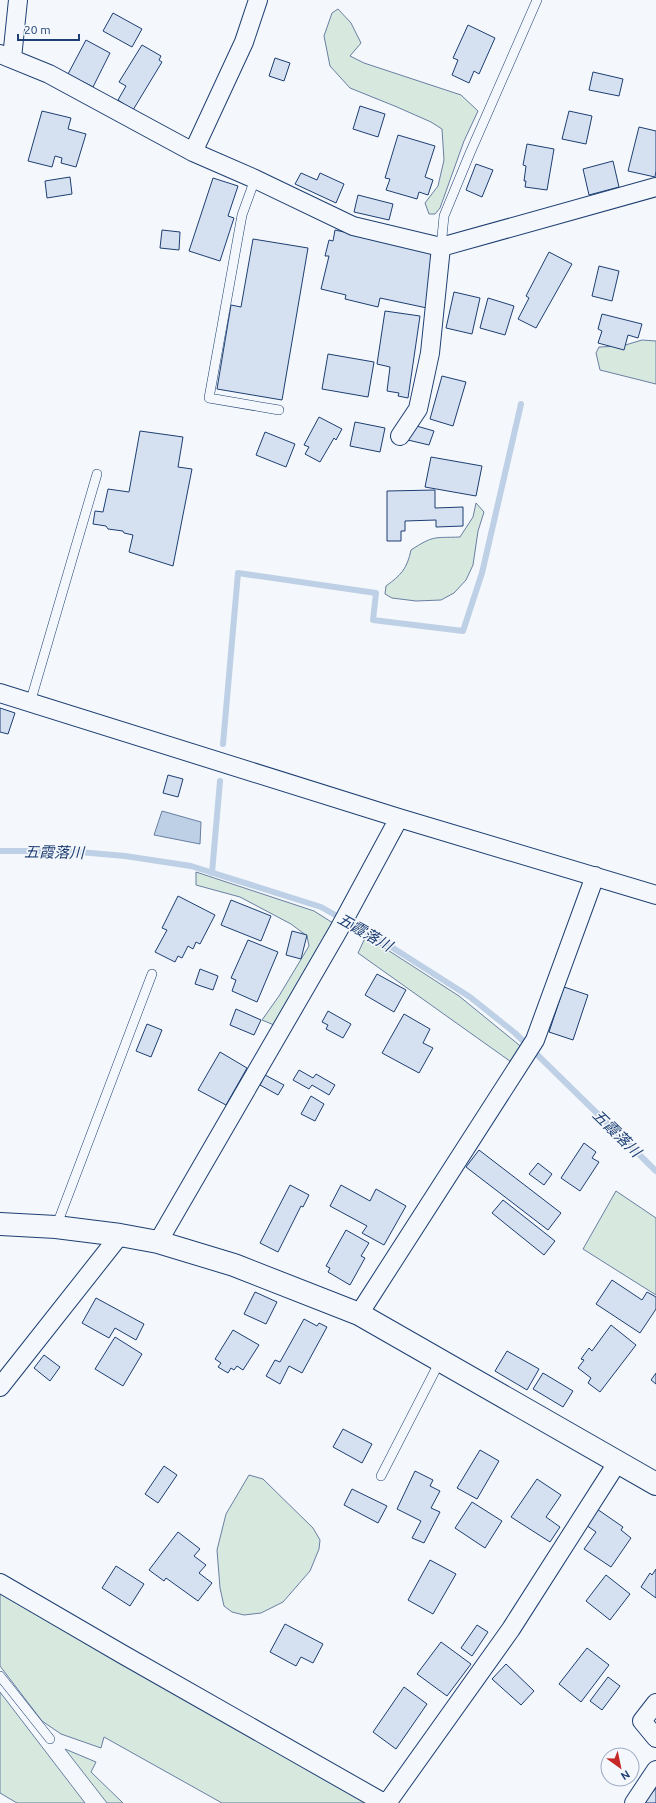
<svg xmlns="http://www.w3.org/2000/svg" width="656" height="1803" viewBox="0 0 656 1803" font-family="Ubuntu,'Noto Sans JP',sans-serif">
  <rect width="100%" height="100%" fill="#f4f7fb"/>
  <path fill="#d7e8df" stroke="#687fa3" d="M338,9L351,23L361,43L350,56L364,63L461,95L478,111L464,141L440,208L435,214H429L425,203L438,186L444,160L442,129L431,122L397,107L350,88L330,66L324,36L332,13Z
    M642,340L656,341V384L600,370L596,353L599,347L622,346Z
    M476,503L484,512L478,531L473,565L466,580L454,593L441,600L416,601L392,598L385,594L386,586C401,575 407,569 411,550C434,535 434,538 460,537L473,517Z
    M196,872L314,911L333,923L274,1025L262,1020L279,996L309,946L307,936L291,924L240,897L196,885Z
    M366,936L459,996L524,1049L514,1064L358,953Z
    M616,1191L656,1218V1295L583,1249Z
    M249,1475L263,1479L313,1528L320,1540L319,1549L310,1571L283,1602L261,1613L244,1615L232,1612L224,1606L220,1588L217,1550L226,1514Z
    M0,1594L367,1803H222L104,1737L101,1748L61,1734L42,1721L0,1666Z
    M0,1692L85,1803H17L0,1793Z
    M65,1749L96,1762L91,1772L123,1803H107Z"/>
  <path fill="#bed0e5" stroke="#687fa3" d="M162,811L201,822L200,844L154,835Z"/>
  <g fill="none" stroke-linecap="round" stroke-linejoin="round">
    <path stroke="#bed0e5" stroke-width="6" d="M223,744L238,573L376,593L373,620L463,631L482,573L521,404
      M0,851H68L125,856L191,866L321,907L382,941L470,997L515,1033L656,1171
      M212,873L220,781"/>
  </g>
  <path fill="#d5e0f0" stroke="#1d3f73" d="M113,13L142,29L132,47L103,31Z
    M468,25L495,38L479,74L474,71L469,83L452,75L458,60L453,58Z
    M86,40L110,53L93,87L68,74Z
    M142,45L161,56L159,60L162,62L133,110L118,100L126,86L119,82Z
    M275,58L290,63L284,81L269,76Z
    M593,72L623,79L619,96L589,90Z
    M360,106L385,114L378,137L353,129Z
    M42,111L71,118L68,129L86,134L76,167L61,163L62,158L55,156L52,167L28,161Z
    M569,111L592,116L586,144L562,139Z
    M639,127L656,131V171L655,177L628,171Z
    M398,135L435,146L425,177L433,180L428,195L419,192L417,199L386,190L390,179L385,178Z
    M527,144L554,149L547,190L525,187L526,181H524L526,166L523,165Z
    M613,161L619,187L589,195L583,169Z
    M476,164L493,170L482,197L466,190Z
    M301,173L317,180L320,173L344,184L336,203L295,184Z
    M70,177L72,194L47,198L45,181Z
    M213,178L238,186L228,216L234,218L220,261L189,251Z
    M358,195L393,204L389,220L354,212Z
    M162,230L180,232L179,250L160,248Z
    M335,230L439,253L427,308L380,298L378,307L345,299L346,295L321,289L329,256H325L329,240L333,241Z
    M253,239L308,248L282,400L217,389L231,305L241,307Z
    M549,252L572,264L536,328L518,319L529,298L526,296Z
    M599,266L619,271L612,301L592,296Z
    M454,292L480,298L472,334L446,328Z
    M488,298L514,306L505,335L480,328Z
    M385,311L420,316L408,398L398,396L399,393L387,391L390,367L377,364Z
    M602,314L642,324L638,338L628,335L624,350L598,343L602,331L598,329Z
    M328,354L374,362L368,397L322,389Z
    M442,376L466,382L453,426L430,419Z
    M319,417L342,429L336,440L334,438L320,462L305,454L309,447L304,445Z
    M355,422L385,428L380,452L350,446Z
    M413,425L434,431L429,445L408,440Z
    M140,431L183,437L178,467L192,469L173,566L129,552L133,535L124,533L123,531L108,529L106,526L93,524L95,511L103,512L108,489L129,492Z
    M265,432L295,444L286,467L256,455Z
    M431,457L482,466L476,496L425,487Z
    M435,490V508L463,507V526L436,527V520L405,521V531H401V541H387V491Z
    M0,708L15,713L8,734L0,732Z
    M168,775L183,779L178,797L163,793Z
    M178,896L215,915L200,944L196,942L193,949L188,946L182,958L178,956L175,962L155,952L167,930L162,928Z
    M231,900L271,916L261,941L221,925Z
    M292,931L307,935L301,959L286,955Z
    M248,940L278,952L257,1002L232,991L236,980L231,978Z
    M200,969L218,976L213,990L195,984Z
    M377,974L406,990L394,1012L365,995Z
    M564,987L588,995L573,1040L549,1032Z
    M236,1009L261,1020L254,1035L230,1025Z
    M328,1011L351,1024L343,1038L326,1029L328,1025L322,1022Z
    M404,1014L430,1029L423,1043L433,1048L419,1073L382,1053Z
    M147,1024L162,1030L151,1057L136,1051Z
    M220,1052L247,1068L226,1105L198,1090Z
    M299,1070L313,1078L316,1074L335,1085L329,1095L312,1085L309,1089L293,1080Z
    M265,1075L284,1085L278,1095L260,1085Z
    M311,1096L324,1104L315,1121L301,1114Z
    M584,1143L596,1152L592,1158L599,1162L580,1191L561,1178Z
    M479,1150L561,1213L548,1230L466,1167Z
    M538,1163L552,1174L544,1185L529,1174Z
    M290,1185L309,1195L303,1207L301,1206L278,1252L260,1243Z
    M341,1185L370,1201L376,1189L406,1206L384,1245L362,1233L367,1226L330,1206Z
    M503,1200L555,1241L544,1255L492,1213Z
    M346,1230L369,1243L361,1256L365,1258L350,1285L328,1272L330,1268L326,1266Z
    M612,1280L642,1300L647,1292L656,1297V1309L640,1333L596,1304Z
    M255,1292L277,1302L266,1324L244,1314Z
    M96,1298L144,1324L136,1340L115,1328L109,1338L82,1323Z
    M304,1319L317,1326L319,1323L327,1327L302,1373L289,1366L280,1384L266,1376L275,1360L280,1362Z
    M611,1325L636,1345L600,1392L588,1383L591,1378L578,1368L584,1360L581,1359L589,1348L592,1351Z
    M233,1330L259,1345L243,1370L237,1366L234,1370L231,1368L228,1373L218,1367L221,1363L215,1359Z
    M115,1337L142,1354L123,1386L95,1369Z
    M507,1351L539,1369L527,1390L495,1371Z
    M44,1355L60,1367L50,1381L34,1368Z
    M543,1373L573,1391L563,1407L533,1389Z
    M656,1373V1384L651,1380Z
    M343,1429L372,1444L362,1463L333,1447Z
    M480,1450L499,1461L477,1499L457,1488Z
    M164,1466L177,1475L158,1503L145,1494Z
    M415,1471L433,1480L430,1486L440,1491L431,1508L440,1512L424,1543L412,1538L421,1521L397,1509Z
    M537,1479L561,1495L546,1517L560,1527L550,1542L511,1517Z
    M352,1489L387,1506L378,1523L344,1505Z
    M472,1502L502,1521L485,1548L455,1528Z
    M597,1509L623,1527L621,1530L631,1538L611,1567L584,1549L596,1532L586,1525Z
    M178,1532L200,1549L194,1556L206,1565L199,1573L212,1583L198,1601L166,1578L164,1581L149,1570Z
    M430,1560L456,1574L433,1614L408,1600Z
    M116,1566L144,1584L130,1606L102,1588Z
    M656,1569V1598L641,1587L650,1573L652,1575Z
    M606,1575L630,1594L610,1620L586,1601Z
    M285,1624L323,1644L313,1663L301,1657L296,1666L270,1652Z
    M477,1625L488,1632L472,1656L461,1648Z
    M441,1642L471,1664L447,1696L417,1674Z
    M587,1648L609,1665L581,1702L559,1684Z
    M506,1664L534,1691L521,1705L492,1679Z
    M608,1677L620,1686L602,1710L590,1701Z
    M404,1687L427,1704L396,1749L373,1732Z
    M656,1788V1803H644Z"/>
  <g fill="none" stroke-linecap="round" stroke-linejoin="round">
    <g stroke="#1d3f73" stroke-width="10">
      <path id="service" d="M255,179L242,215L209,398L279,410
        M441,247L444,216L470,153L537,0
        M30,703L97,474
        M56,1227L152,974
        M381,1476L440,1361
        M0,1676L50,1739"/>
    </g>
    <g stroke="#1d3f73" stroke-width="20">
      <path id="minor" d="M0,54L49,74L193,152L255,179L353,226L441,247L656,187
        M12,58L18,0
        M193,152L244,42L258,0
        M400,436L418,409L430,353L441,247
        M0,693L399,818L656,895
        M158,1242L338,931L399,818
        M359,1314L535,1040L595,876
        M0,1387L120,1235
        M0,1583L122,1654L384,1803
        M656,1703L642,1721L656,1738
        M387,1803L511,1629L617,1463
        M634,1803L656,1770"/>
    </g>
    <g stroke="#1d3f73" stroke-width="24">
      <path id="tertiary" d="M0,1224L56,1227L120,1235L158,1242L234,1265L359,1314L656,1484"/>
    </g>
    <use href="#service" stroke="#f4f7fb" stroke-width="9"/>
    <use href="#minor" stroke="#f4f7fb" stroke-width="18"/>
    <use href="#tertiary" stroke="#f4f7fb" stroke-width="22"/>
  </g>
  <g text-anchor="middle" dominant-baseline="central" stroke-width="3" stroke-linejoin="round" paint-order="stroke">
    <g font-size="15" font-style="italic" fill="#1d3f73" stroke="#f4f7fb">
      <text transform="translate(54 852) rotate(1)">五霞落川</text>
      <text transform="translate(365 932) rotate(30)">五霞落川</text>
      <text transform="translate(617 1133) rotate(44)">五霞落川</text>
    </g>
  </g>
  <g transform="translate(620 1767) rotate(147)"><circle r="19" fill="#f4f7fb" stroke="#9eadc5"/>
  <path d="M0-3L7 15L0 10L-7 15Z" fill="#c62828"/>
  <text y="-6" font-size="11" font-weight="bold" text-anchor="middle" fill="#1d3f73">N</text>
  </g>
  <path d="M18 34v6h61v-6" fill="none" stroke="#1d3f73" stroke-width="2"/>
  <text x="24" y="34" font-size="12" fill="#1d3f73" stroke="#f4f7fb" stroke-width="3" paint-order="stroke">20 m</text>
</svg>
